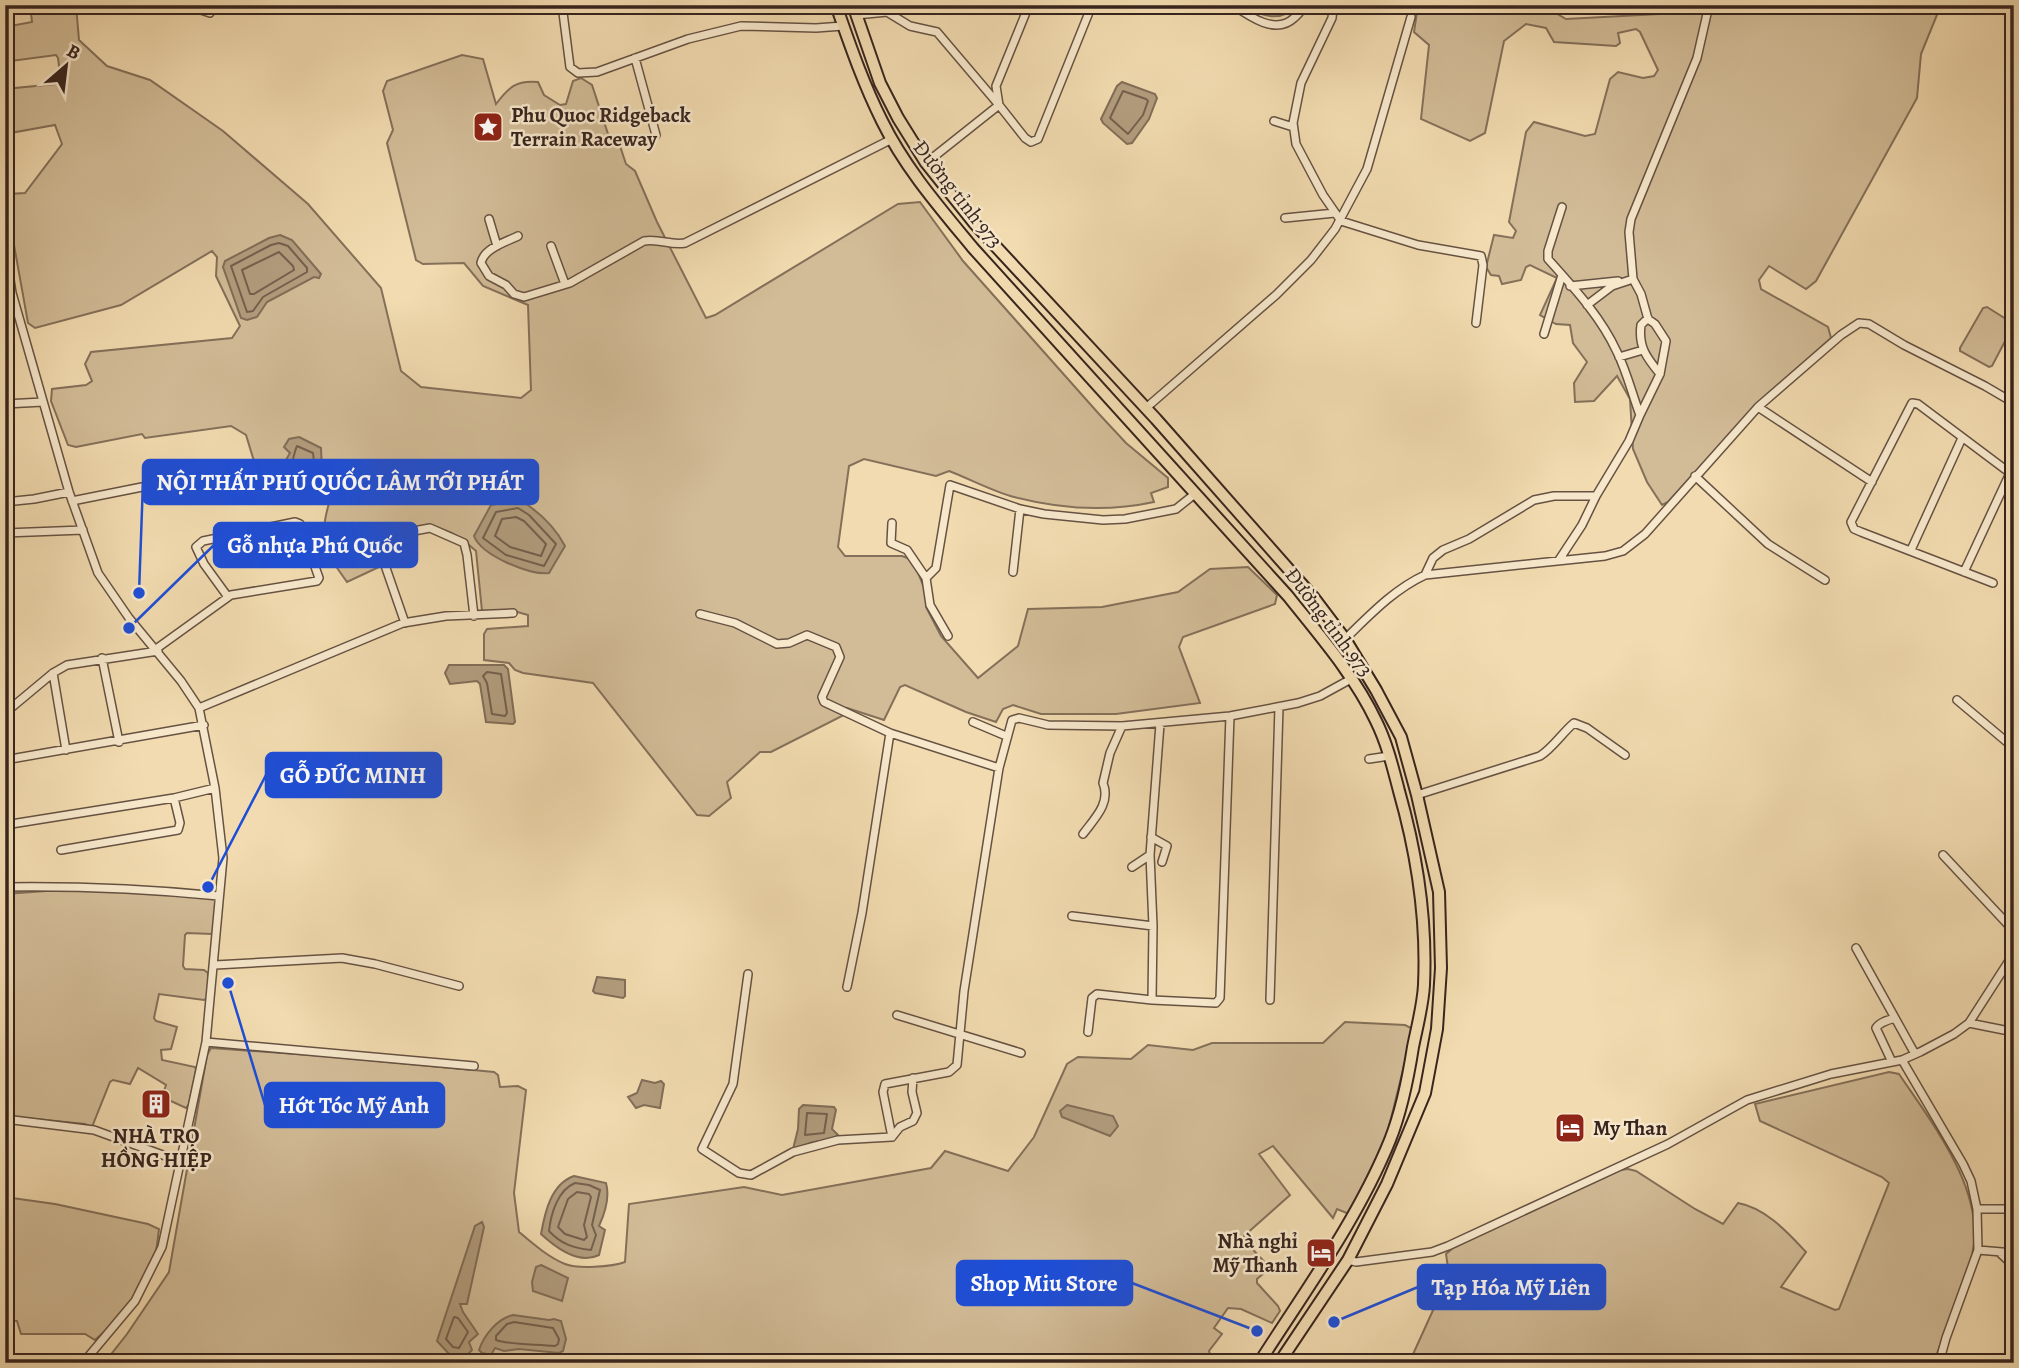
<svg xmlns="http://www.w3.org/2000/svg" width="2019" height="1368" viewBox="0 0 2019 1368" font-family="Alegreya,serif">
  <rect width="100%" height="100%" fill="#f2dbb0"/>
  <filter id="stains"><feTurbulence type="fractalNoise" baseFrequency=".00286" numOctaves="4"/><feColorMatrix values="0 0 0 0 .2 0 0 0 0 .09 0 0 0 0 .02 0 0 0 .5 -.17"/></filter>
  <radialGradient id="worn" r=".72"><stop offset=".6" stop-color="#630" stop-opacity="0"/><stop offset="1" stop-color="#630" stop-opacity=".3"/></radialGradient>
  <path fill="#d2bc97" stroke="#84705a" stroke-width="2" d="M30,5H76L79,40L107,66L150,80L223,131L308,204L381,288L401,371L421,387L521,398L531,390L528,305L483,286L464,263L423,264L416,260L387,143L393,130L383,91L387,81L462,55L483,59L496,104C509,87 516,80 538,82L544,95L560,105L566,104L573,81L581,78L592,85L609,137L618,140L626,164L635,171L657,222L706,318L715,315L898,204L920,202L963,261L1099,414L1126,443L1168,478V487L1151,493L1154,502C1108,512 1060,509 1014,497C992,491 970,479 949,471L936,476L864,459L849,466L838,547L845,556H902L913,560L926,593V607L941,636L978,678L1018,646L1028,609L1102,607L1178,592L1210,569L1248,567L1277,595L1275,604L1183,637L1179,647L1200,703L1116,714H1041L1013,705L1003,709L996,722L966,712L905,685L900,687L884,720L847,708L842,716L771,752H760L727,782L731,798L709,816L697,815L593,683L523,673L515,670L509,663L484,660V634L487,629L528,626V615L514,611L485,613L482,611L476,551C451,528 437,524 404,529C396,531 385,532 379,540C374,548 381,557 379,567L347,582L335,565L334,548C318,533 326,515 331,496L324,486L297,490L274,499L259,497L250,480L257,471L246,435L231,426L145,438L142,434L76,447L68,445L51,401L52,389L86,385L92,381L85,364L91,352L232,338L240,326L216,276L217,257L212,251L121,305L35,328L28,323L7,206L8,194L25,193L62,144L55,125L5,134V89L56,84L61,81L58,58L56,55L11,61L5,58V27L32,22Z
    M1242,5H1299C1281,23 1262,17 1242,5Z
    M1423,5H1551L1554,12L1566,19L1659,14L1660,5H1941L1921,54L1917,98L1816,281L1806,289L1769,266L1759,280L1761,289L1828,327L1831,338L1756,405L1668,502L1662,505L1647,482L1633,449L1630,399L1617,376L1594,401L1575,402L1574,383L1587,362L1573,343L1570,325L1556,324L1540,315L1557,278L1530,265L1526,267L1521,280L1502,284L1499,276L1491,275L1486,267L1494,235L1513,238L1516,231L1509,222L1526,132L1534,122L1585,136L1595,134L1610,79L1618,72L1643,78L1654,76L1658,70L1640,32L1636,29L1618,33L1620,43L1616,46L1554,42L1546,28L1526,24L1504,41L1485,133L1470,141L1421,119L1429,45L1414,32L1417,12Z
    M1987,307L2014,324L1992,366L1989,367L1960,351V348L1983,308Z
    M73,889L215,898L217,901L214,932L212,934L187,933L185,935L183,966L185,969L204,970L208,973V997L204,1000L159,994L154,1018L156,1021L177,1027L171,1049L161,1050L162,1060L195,1067L196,1070L189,1104L186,1108L162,1097L166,1085L138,1068L130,1084L113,1080L110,1082L92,1127L85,1124L5,1116V894Z
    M1345,1022L1405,1025L1413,1029L1384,1147L1349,1214L1337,1209L1333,1218L1273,1146L1259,1154L1290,1195L1244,1236V1240L1270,1268L1257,1279V1283L1278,1306L1280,1311L1272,1323L1241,1309L1228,1308L1214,1328L1222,1334L1209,1351L1211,1357L1219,1363H115L109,1357L127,1334L169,1272L207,1055L211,1048L325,1056L494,1072L498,1075L500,1087L518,1086L526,1090L514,1193L519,1232C532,1243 548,1257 565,1264C577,1269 612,1267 625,1262L629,1204L744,1187L782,1195L931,1168L945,1151L1008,1171L1034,1137L1067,1064L1078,1057L1131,1059L1148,1045L1193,1050L1212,1043H1323Z
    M1889,1072L1899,1074C1932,1123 1987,1192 1972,1255C1963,1290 1945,1327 1934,1363H1409L1449,1275L1446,1254L1453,1248L1620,1170L1628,1169L1636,1171L1695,1209L1723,1224L1738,1203C1766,1208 1788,1233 1806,1252L1781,1287L1835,1310L1839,1309L1889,1183L1882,1177L1760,1121L1755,1104Z
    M5,1197L55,1204L148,1224L159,1229C158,1237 157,1247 155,1256C145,1287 119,1320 95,1340L85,1334H21L17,1321L5,1320Z"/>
  <path fill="#b29d7e" stroke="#816d58" stroke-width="2" d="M1122,82L1155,94L1157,98L1149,119L1132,143L1127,144L1103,123L1101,119L1117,86Z
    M280,235L292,240L321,274L319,278L314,277L267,302L257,317L247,320L241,318L223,267L225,261L269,238Z
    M299,437L321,448L322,472L318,478L286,487L283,485V465L290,453L284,447L289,439Z
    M520,500C538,511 555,527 565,546L549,573C530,576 481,555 474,536L491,505Z
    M449,665H504L508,669L515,722L513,724L486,722L480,684L477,681L450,684L445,673Z
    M597,977L625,980V996L623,998L595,993L593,991Z
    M642,1080L655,1083L661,1081L664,1084L660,1108L644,1105L636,1108L628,1097L637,1093Z
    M803,1105L834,1107L836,1110L832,1129L838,1135C828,1144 811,1138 801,1148L793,1149L798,1129L799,1109Z
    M1067,1105L1113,1116L1118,1126L1110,1136L1062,1117L1060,1111Z
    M574,1176L606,1183C610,1197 605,1213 599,1226L605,1230L599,1255C579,1265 555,1247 541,1234C545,1212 551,1184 574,1176Z
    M482,1222L484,1227L467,1304H460L463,1312L478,1334L469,1342L472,1350L467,1355H450L437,1341L475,1226Z
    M541,1265L568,1278L562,1301L533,1291L532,1282L536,1267Z
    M513,1315L549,1320L554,1319L561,1321L566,1339L563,1351L559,1353L519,1349L504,1351L495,1348L491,1355L482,1353L479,1350C484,1335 497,1319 513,1315Z"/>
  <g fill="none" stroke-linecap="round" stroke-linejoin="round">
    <path stroke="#74604e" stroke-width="2" d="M1123,91L1146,99L1148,101L1143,115L1128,134L1110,118Z
      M279,243L288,246L307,268V272L263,297L253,311L247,312L231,266L271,245Z
      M279,252L293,266L294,270L254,294H250L242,270Z
      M297,446L313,453L315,470L312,472L293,477L290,475C290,470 295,450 297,446Z
      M518,508L529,515L556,544L544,566L506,555L483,538L496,512Z
      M516,517L524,521L546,544L541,556L510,547L495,536L502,519Z
      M487,672L501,674L507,713L505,716L492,714L487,683L483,676Z
      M807,1113L827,1114L824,1133L805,1135Z
      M575,1183L589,1185L600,1190L592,1225L596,1235L591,1250C573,1248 561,1244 549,1231C551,1213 558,1190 575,1183Z
      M577,1192L589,1194L591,1197L584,1225L587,1237L584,1240L565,1234L558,1227L568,1199Z
      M454,1317L458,1318L468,1332L459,1348L453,1347L446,1339Z
      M514,1322L553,1328L559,1339L558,1344L555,1346C538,1344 509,1345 496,1340V1336L507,1324Z"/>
    <g stroke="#665242" stroke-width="10">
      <path id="street" d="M186,5L210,13
        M562,5L570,67L578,73L597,72L688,39L741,26L816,28L843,26
        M1029,5L996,86L999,105L1025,138L1031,142L1038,139L1092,5
        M1233,5C1250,17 1276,35 1294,18C1299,14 1302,9 1306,5
        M1330,5L1333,9L1332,18L1301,83L1293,123L1296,144L1323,195L1341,221L1418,245L1481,256L1483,265L1476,323
        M856,15L887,12L910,26L937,32L999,105L926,163
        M635,58L656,135
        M1274,121L1293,127
        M1285,218L1335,213
        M489,219L497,246
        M518,236C506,242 484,248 481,263L489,276L506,285L514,294L524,297L570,283L644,241C659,238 671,246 685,243L892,139
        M551,246L565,284
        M5,247L12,293L69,492L98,573L129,618L181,681L199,708L215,788L223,858L206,1042L162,1247L135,1301L83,1363
        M1570,286L1618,281
        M1587,305L1612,286L1633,279
        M1648,318L1641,325C1638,347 1647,358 1660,374
        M1544,334L1562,275
        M1619,357L1643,350
        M5,404L43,402
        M1758,407L1872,482
        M1146,408L1276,295L1311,260L1335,229L1367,169L1411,17
        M1640,415L1660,374L1666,341L1655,324L1648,319L1641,294L1633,279L1629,232L1631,219L1697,58L1709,5
        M1695,476L1768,544L1825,580
        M72,501L247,466
        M5,502L34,499L69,492
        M892,523L891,543L907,550L926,578L930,605L948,636
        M5,533L83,530
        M1911,550L1962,438
        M1559,560L1582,525L1596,496L1629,441L1640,415C1632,394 1627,372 1617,352C1601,317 1574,288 1548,259V251L1562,207
        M1013,572L1020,509
        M1964,572L2010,473
        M1425,575L1433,558L1443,550L1469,539L1534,500L1554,496H1596
        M926,578L936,568L950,485L1020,509L1044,514L1103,520L1125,519L1176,509L1196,493
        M1993,583L1861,532L1854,529L1851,522L1912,403L1918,404L2014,476
        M700,614L735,623L777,644L789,643L807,635L836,647L840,657L822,697L824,702L890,733
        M405,623L379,548L383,539L392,535L430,528L464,543L467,555L474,616
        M1345,639C1370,615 1393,590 1425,575L1605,556L1623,551L1645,534L1758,407L1841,335L1859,323L1869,324L1904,345L1985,386L2014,403
        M156,649L231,595L317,581L319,578L300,524L295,522L203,541L196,547L204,564L228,597
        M102,658L119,742
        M53,673L66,750
        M1957,700L2014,748
        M199,708L403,623L446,616L513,613
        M5,713L53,673L67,665L158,651
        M973,722L1006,736
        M1369,759L1389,756
        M5,760L204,725
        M1417,795L1540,756C1553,748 1562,733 1574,723L1587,728L1625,755
        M5,825L174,798L215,788
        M1083,834C1095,818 1111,803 1103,783L1110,753L1122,726
        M1151,837L1167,846L1162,862
        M61,850L178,830L180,823L174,798
        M1943,855L2014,931
        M1132,867L1150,855
        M5,887C77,886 148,889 219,896
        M1072,916L1153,926
        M1856,948L1895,1018
        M215,965L342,958L375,964L459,986
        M748,974L733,1084L702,1149L739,1173L751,1175L793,1152L838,1140L892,1137L900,1127L913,1121L917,1113L912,1092L913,1078
        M847,987L862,913L890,733L999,768
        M1152,1000L1153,926L1150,855L1160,724
        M1270,1000L1279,707
        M897,1015L1021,1053
        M1969,1023L2014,1032
        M1088,1032L1092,998L1097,994L1152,1000L1216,1003L1220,998L1230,716
        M206,1042L474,1066
        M1902,1060L1963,1164L1971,1181L1977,1209L1978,1250L1946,1338L1939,1363
        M1892,1062L1876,1028C1880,1022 1888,1020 1895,1018L1915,1054
        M5,1119L94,1130L182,1162
        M892,1137L883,1092L885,1084L949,1072L957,1065L964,991L999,768L1012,720L1019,718L1048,725L1122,726L1230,716L1298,703L1320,696L1351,679
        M1977,1209H2014
        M1978,1250L2014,1253
        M2000,1253L2014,1266
        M1348,1260L1356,1262L1432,1252L1448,1246L1668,1144L1747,1100L1831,1074L1902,1060L1920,1052L1954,1034L1969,1023L2014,953"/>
    </g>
    <g stroke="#37241e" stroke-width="14">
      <path id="primary" d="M836,5C850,45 863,83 882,121C905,168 940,208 973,248L1288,596C1319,635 1355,676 1376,721C1387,743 1393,768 1399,791C1417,854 1427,919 1424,985C1423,1005 1417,1027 1413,1047C1408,1079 1402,1110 1390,1140C1358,1219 1305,1291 1259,1363
        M853,5L880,83L898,118L926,163L974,223L1156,419L1314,598L1345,639L1376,690L1401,737L1417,795L1439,892L1441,968L1437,1029L1425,1093L1387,1184L1348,1260L1279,1363"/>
    </g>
    <use href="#street" stroke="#f7e8cc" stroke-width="7"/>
    <use href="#primary" stroke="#f2dbb0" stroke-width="10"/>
  </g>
  <defs>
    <g id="sight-square" transform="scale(1.575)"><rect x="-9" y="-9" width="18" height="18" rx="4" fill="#8f2418" stroke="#f7e8cc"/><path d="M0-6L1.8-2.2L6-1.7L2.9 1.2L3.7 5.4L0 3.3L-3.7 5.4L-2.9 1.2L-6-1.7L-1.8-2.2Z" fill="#fff"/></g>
    <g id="building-square" transform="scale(1.575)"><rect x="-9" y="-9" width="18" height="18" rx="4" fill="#8f2418" stroke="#f7e8cc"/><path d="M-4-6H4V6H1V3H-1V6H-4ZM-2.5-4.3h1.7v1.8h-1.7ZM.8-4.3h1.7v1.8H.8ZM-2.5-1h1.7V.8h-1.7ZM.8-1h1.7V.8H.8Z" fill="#fff"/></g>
    <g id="hotel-square" transform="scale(1.575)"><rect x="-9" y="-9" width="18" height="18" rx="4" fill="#8f2418" stroke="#f7e8cc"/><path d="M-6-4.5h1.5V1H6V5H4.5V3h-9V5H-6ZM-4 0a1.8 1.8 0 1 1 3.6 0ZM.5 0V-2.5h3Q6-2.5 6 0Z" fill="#fff"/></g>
  </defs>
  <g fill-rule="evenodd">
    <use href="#sight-square" x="488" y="127"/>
    <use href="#building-square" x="156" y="1104"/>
    <use href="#hotel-square" x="1570" y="1128"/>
    <use href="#hotel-square" x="1321" y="1253"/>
  </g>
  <g text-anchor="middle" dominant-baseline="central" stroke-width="5" stroke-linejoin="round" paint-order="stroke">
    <g font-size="21" font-weight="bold" fill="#37241e" stroke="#f7e8cc" text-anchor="start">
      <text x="511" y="115">Phu Quoc Ridgeback<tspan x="511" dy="24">Terrain Raceway</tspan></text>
      <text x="1593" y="1128">My Than</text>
      <text x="156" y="1136" text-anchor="middle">NHÀ TRỌ<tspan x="156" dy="24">HỒNG HIỆP</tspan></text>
      <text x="1298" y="1241" text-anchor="end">Nhà nghỉ<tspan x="1298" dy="24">Mỹ Thanh</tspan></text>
    </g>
    <g font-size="21" fill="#37241e" stroke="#f7e8cc">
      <text transform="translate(958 194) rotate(52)">Đường tỉnh 973</text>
      <text transform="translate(1329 622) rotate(53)">Đường tỉnh 973</text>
    </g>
  </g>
  <path fill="none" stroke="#1d4ed8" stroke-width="2.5" d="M139 593L143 482M129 628L214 545M208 887L266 775M228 983L265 1105M1257 1331L1132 1283M1334 1322L1418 1287"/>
  <g fill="#1d4ed8" stroke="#f7e8cc" stroke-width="2.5">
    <circle cx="139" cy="593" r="7"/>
    <circle cx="129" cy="628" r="7"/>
    <circle cx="208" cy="887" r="7"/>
    <circle cx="228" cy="983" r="7"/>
    <circle cx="1257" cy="1331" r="7"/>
    <circle cx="1334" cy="1322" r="7"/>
  </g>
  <g fill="#1d4ed8" stroke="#1d4ed8" stroke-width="2.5">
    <rect x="143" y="460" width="395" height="44" rx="7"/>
    <rect x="214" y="523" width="203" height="44" rx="7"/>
    <rect x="266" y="753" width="175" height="44" rx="7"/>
    <rect x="265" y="1083" width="179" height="44" rx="7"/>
    <rect x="957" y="1261" width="175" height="44" rx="7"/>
    <rect x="1418" y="1265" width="187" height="44" rx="7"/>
  </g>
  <g font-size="23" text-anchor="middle" font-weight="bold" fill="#fff">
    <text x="340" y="490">NỘI THẤT PHÚ QUỐC LÂM TỚI PHÁT</text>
    <text x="315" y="553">Gỗ nhựa Phú Quốc</text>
    <text x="353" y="783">GỖ ĐỨC MINH</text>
    <text x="354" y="1113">Hớt Tóc Mỹ Anh</text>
    <text x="1044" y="1291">Shop Miu Store</text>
    <text x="1511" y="1295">Tạp Hóa Mỹ Liên</text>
  </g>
  <rect width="2019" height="1368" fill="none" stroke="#f2dbb0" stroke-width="28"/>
  <rect x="7" y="7" width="2005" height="1354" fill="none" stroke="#37241e" stroke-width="3.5"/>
  <rect x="14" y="14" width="1991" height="1340" fill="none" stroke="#37241e" stroke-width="2"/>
  <g transform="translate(66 66) rotate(28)" stroke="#f7e8cc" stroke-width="5" paint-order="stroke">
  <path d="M0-5L12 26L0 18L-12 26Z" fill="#37241e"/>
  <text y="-10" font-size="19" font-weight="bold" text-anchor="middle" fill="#37241e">B</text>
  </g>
  <rect width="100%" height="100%" filter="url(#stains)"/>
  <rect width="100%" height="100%" fill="url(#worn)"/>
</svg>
